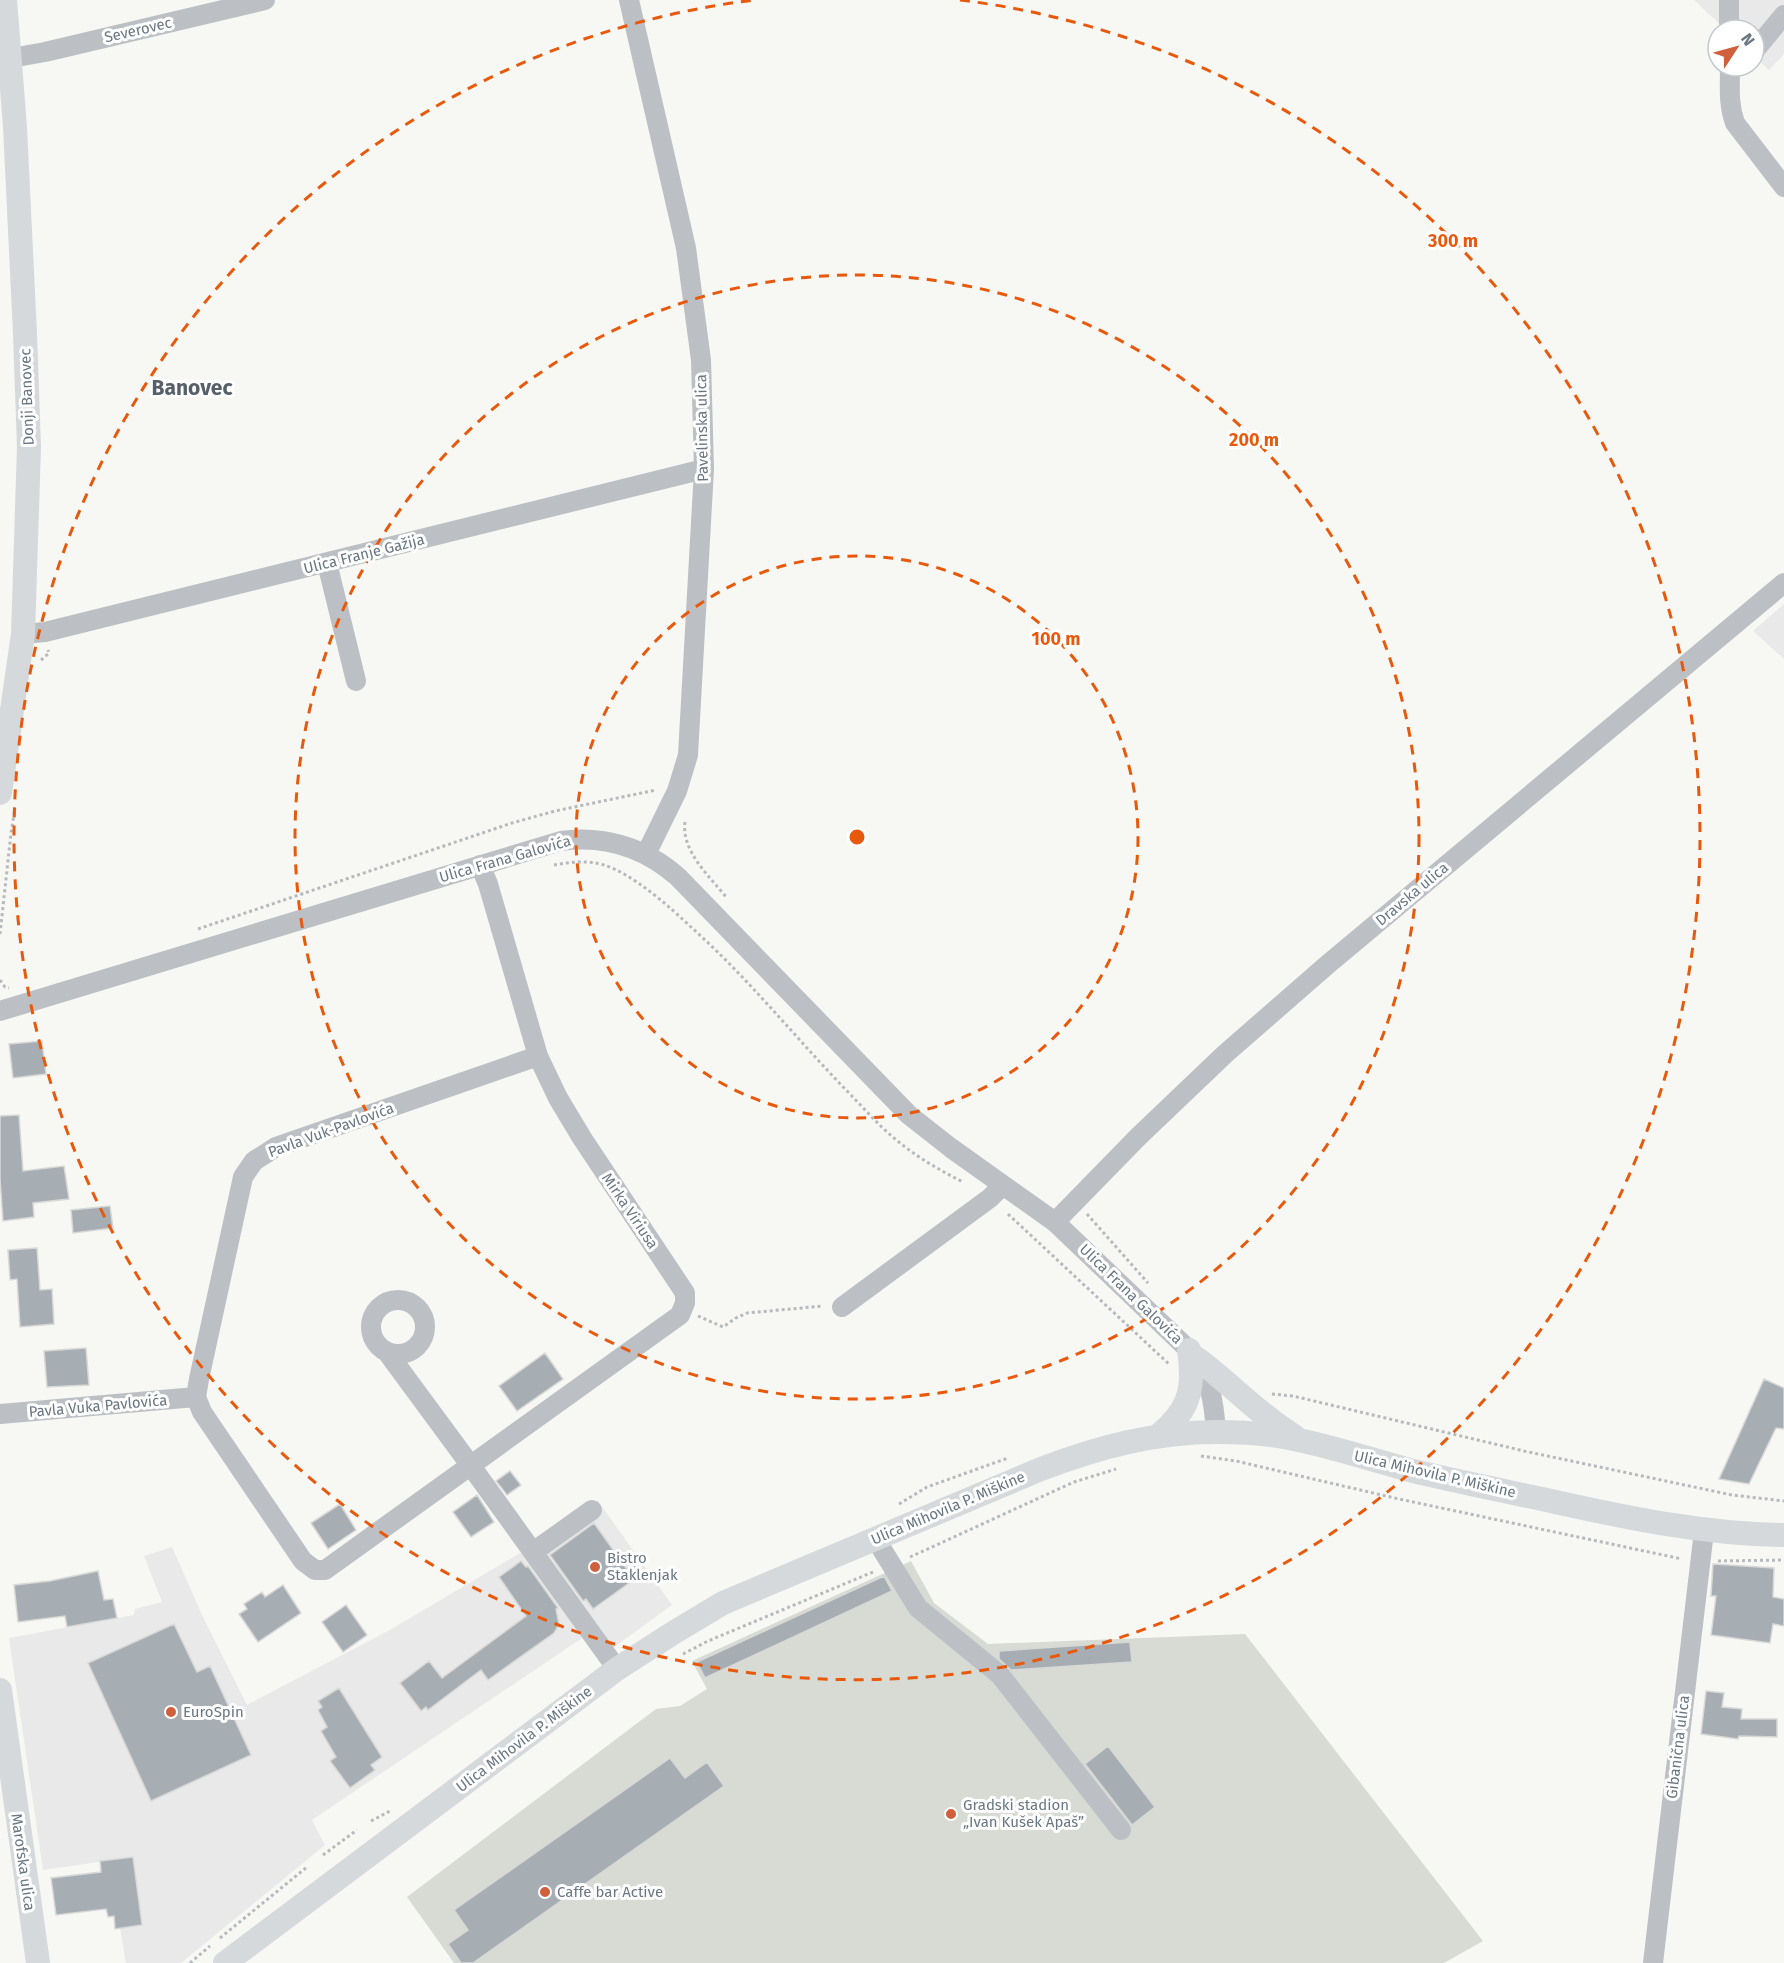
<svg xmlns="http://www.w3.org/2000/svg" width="1784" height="1963" viewBox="0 0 1784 1963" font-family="'Fira Sans',sans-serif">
  <rect width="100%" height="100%" fill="#f7f7f4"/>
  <path fill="#e8e9e8" d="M1694,0H1784V54L1769,70L1754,56V30H1726Z
    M1784,604V659L1753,631Z
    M598,1501L672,1605L610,1650L535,1546Z
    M172,1547L202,1615L247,1705L388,1631L522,1552L582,1638L312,1820L325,1845L181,1963H126L120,1928L142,1925L133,1857L43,1870L9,1638L134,1615L135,1609L162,1602L144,1556Z"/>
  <path fill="#d7dbd4" d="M911,1561L934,1603L988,1644L1245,1634L1483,1941L1444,1963H454L407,1897L656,1709L680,1706L707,1689L692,1661Z"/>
  <path fill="#a7aeb3" stroke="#d8d8d7" stroke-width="1.5" d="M42,1041L46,1074L13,1078L9,1044Z
    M19,1115L23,1171L64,1166L69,1199L33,1203L34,1217L3,1221L0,1179V1116Z
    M110,1206L113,1228L73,1233L71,1210Z
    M37,1248L40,1290L52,1289L54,1324L20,1327L17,1279L10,1280L8,1250Z
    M86,1348L89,1385L47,1387L44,1351Z
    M545,1353L563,1379L517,1411L499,1386Z
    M1764,1379L1784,1388V1429L1776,1428L1749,1484L1719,1479Z
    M510,1471L521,1485L507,1495L496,1481Z
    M477,1495L494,1522L471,1537L453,1512Z
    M340,1504L356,1530L328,1549L311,1523Z
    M594,1523L626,1568L635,1562L643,1573L593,1609L586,1599L583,1601L550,1555Z
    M521,1561L526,1567L528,1566L558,1608L556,1609L559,1624L554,1633L488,1680L481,1670L428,1710L426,1707L421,1711L400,1683L429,1661L442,1678L526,1616L499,1577Z
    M1713,1564L1774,1568L1773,1597L1784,1599V1626L1773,1624L1770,1643L1711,1635L1716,1596H1711Z
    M98,1571L104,1600L113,1599L117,1618L67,1627L65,1616L18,1622L14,1585L50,1581Z
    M884,1576L892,1591L705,1678L697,1662Z
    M283,1585L301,1613L258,1642L239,1614L247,1609L244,1604L262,1592L265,1597Z
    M346,1605L367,1635L343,1652L322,1622Z
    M174,1624L197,1672L210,1666L251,1755L151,1801L88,1663Z
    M1130,1642L1132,1662L1011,1670L999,1659V1651Z
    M339,1688L382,1757L371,1765L375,1770L350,1788L330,1761L336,1757L321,1731L327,1727L318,1710L322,1707L318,1701Z
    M1706,1691L1724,1693L1722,1707L1742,1709L1741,1719H1777V1737L1739,1736L1738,1739L1701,1734Z
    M1108,1746L1155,1807L1132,1825L1085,1764Z
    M670,1758L685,1778L707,1762L724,1786L473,1963H461L448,1944L468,1930L454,1910Z
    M133,1857L142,1925L115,1929L114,1916L108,1917L106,1909L56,1915L51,1878L101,1872L100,1861Z"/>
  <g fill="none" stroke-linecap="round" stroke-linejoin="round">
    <path stroke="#b7babc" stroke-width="3" stroke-dasharray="3 3" stroke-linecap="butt" d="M41,660L49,653L48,650
      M685,822C681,851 710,877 727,898
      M554,865C571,862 587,860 604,865C633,874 670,907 692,928C748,978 794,1036 846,1090C862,1106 877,1124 894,1138C915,1156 939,1170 963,1182
      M198,929L512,823L555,811L656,790
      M0,934L11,833L15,808
      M0,980L5,987L9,988
      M1008,1214L1170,1365
      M1087,1214L1148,1283
      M698,1316L723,1327L736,1318L747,1313L823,1306
      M1272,1394L1293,1396L1524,1451L1732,1495L1784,1501
      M1201,1456L1236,1461L1399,1499L1682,1559
      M899,1504L927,1487L1008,1458
      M910,1557L1074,1482L1116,1469
      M1718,1561L1784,1560
      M683,1654L708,1641L873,1572
      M371,1821L390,1811
      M323,1855L357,1830
      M220,1938L307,1867
      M190,1963L210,1946"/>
    <path stroke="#bcc0c4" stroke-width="20" d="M629,0L686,248L701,360L704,469L688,755L677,791L646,854
      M1729,0V30
      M1754,51L1784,15
      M11,58L45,52L265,0
      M1730,66C1730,86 1728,104 1735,123L1784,187
      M327,563L356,681
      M23,634L45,632L704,469
      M0,1011L561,841C605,835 645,848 678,877L909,1115L951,1148L1055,1222L1189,1350C1210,1374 1214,1402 1216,1432
      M1055,1222L1138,1137L1225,1054L1327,965L1784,583
      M371 1327a27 27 0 1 1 54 0a27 27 0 1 1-54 0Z
      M842,1307L990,1198L1003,1185
      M387,1352L471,1466L617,1669
      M196,1397L202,1412L303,1561L315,1570H325L680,1315L685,1303V1293L582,1138L558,1098L538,1056L488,884L480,865
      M196,1397L199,1379L243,1177L254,1161L276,1147L538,1056
      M0,1414L196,1397
      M875,1538L918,1608L1000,1675L1121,1830
      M533,1552L592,1510
      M1653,1963L1704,1531"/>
    <path stroke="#d5d9dc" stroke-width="24" d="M0,793L23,634L29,447L25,334L15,127L5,0
      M1196,1358C1230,1383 1258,1414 1294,1436
      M1159,1435C1189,1411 1195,1389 1189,1350
      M0,1690L38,1963
      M225,1963L617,1669L673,1633L723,1603L1041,1469C1099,1447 1155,1432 1217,1432C1246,1432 1276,1434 1303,1441C1340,1449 1376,1461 1413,1471C1456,1481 1499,1490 1542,1499C1622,1517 1702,1534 1784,1535"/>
  </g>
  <g fill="none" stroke="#e8590c" stroke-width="3" stroke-dasharray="10 8">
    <circle cx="857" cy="837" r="281"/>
    <circle cx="857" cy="837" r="562"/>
    <path d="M960 0A843 843 0 1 1 754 0"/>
  </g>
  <g fill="#d0603b" stroke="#fff" stroke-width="2">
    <circle cx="595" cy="1567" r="6"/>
    <circle cx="171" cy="1712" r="6"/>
    <circle cx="951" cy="1814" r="6"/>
    <circle cx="545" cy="1892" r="6"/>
  </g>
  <g text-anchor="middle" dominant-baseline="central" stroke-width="6" stroke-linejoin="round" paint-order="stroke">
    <g font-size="15" fill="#697782" stroke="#fff">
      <text transform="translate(138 30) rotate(-13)">Severovec</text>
      <text transform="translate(27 397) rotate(-92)">Donji Banovec</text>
      <text transform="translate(702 428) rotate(-91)">Pavelinska ulica</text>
      <text transform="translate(364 554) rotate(-14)">Ulica Franje Gažija</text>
      <text transform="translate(505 859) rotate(-16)">Ulica Frana Galovića</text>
      <text transform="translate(1412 894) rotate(-40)">Dravska ulica</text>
      <text transform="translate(331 1130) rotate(-20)">Pavla Vuk-Pavlovića</text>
      <text transform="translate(630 1211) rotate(56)">Mirka Viriusa</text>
      <text transform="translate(1131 1294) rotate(44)">Ulica Frana Galovića</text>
      <text transform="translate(98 1406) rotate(-5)">Pavla Vuka Pavlovića</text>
      <text transform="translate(1435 1474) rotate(13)">Ulica Mihovila P. Miškine</text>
      <text transform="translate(948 1508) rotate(-23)">Ulica Mihovila P. Miškine</text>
      <text transform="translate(524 1739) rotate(-37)">Ulica Mihovila P. Miškine</text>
      <text transform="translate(1678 1747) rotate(-83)">Gibanična ulica</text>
      <text transform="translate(23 1862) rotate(82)">Marofska ulica</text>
    </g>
    <g font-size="15" fill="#697782" stroke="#fff" text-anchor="start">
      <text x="607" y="1558">Bistro<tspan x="607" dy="17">Staklenjak</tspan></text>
      <text x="183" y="1712">EuroSpin</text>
      <text x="963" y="1805">Gradski stadion<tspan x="963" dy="17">„Ivan Kušek Apaš”</tspan></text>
      <text x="557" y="1892">Caffe bar Active</text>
    </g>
    <g font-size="21" font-weight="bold" fill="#566068" stroke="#fff">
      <text x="192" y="388">Banovec</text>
    </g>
  </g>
  <circle cx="857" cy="837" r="9" fill="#e8590c" stroke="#fff" stroke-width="3"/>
  <g font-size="18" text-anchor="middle" font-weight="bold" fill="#e8590c" stroke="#fff" stroke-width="6" stroke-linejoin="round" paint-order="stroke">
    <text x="1453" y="247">300 m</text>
    <text x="1254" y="446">200 m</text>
    <text x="1056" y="645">100 m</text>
  </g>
  <g transform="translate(1736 48) rotate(54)"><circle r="28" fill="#ffffff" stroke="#c3c9cd" stroke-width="1.5"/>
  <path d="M0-4.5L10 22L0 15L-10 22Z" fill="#d0603b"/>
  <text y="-9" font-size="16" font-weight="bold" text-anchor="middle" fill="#697782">N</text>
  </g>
</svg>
